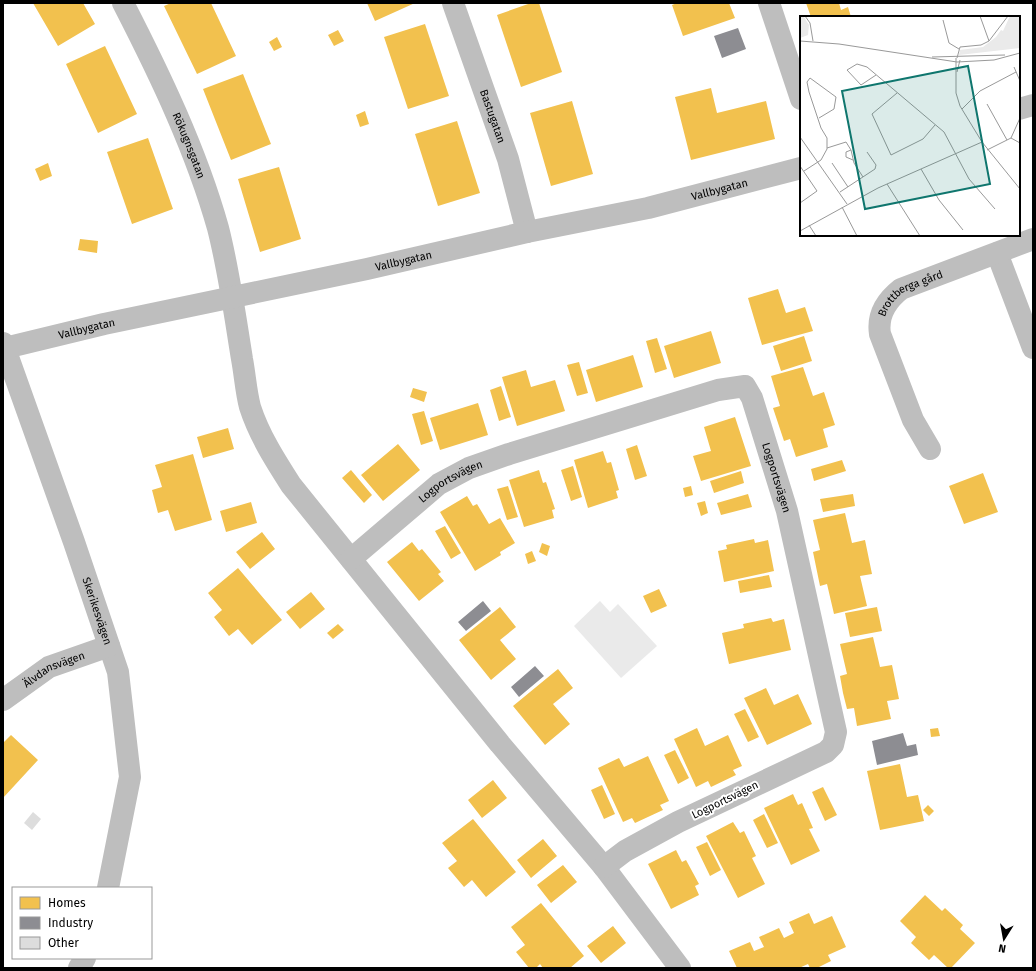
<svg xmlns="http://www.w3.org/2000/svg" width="1036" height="971" viewBox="0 0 1036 971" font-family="'Fira Sans',sans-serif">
  <rect width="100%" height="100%" fill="#fff"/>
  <path fill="#eaeaea" d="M600,601L610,612L618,604L657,646L621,678L574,626Z"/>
  <path fill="#f2c14e" d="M33,3H83L95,24L58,46Z
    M171,3H211L236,56L197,74L164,6Z
    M367,3H415L375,21Z
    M531,3H539L562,72L521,87L497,15Z
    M677,3H729L735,18L683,36L672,5Z
    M806,3H839L841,10L848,7L851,17H811Z
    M425,24L449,96L408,109L384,37Z
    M338,30L344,41L334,46L328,35Z
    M277,37L282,47L274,51L269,42Z
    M105,46L137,114L98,133L66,64Z
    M243,74L271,144L231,160L203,89Z
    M711,88L717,113L766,101L775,139L691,160L675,97Z
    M572,101L593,174L551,186L530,113Z
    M365,111L369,124L360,127L356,115Z
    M457,121L480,193L438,206L415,134Z
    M148,138L173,209L132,224L107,152Z
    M48,163L52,176L40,181L35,169Z
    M279,167L301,239L260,252L238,179Z
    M80,239L98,241L97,253L78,250Z
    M778,289L786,313L805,307L813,331L762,345L748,298Z
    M711,331L721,363L674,378L664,346Z
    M804,336L812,361L781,371L773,346Z
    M657,338L667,369L655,373L646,341Z
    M633,355L643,387L596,402L586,370Z
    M579,362L588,393L577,396L567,365Z
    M803,367L813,396L824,392L835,425L823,429L828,447L796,457L790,439L784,441L773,408L780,406L771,376Z
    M526,370L531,387L555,380L565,411L517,426L502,377Z
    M501,386L511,417L499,421L490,390Z
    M413,388L427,392L424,402L410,397Z
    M478,403L488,435L440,450L430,418Z
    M424,411L433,441L421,445L412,414Z
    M735,417L751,466L701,481L693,456L711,451L704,427Z
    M228,428L234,449L203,458L197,437Z
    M398,444L420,470L383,501L361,475Z
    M637,445L647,476L635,480L626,449Z
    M603,451L607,463L611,462L619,490L616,491L618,498L588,508L574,460Z
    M193,454L212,520L175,531L168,510L158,513L152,490L162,487L155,465Z
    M842,460L846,471L814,481L811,469Z
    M573,466L582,497L571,501L561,470Z
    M351,470L372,495L364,503L342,478Z
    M539,470L543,483L546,482L555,509L552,510L554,518L524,527L509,480Z
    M741,471L744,483L714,493L710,481Z
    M983,473L998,512L964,524L949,486Z
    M508,486L518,517L507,520L497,489Z
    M691,486L693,495L685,497L683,488Z
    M748,494L752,507L721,515L717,503Z
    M853,494L855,506L823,512L820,499Z
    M467,496L473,506L477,504L489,524L500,518L515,543L500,552L501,555L475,571L440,512Z
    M705,501L708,513L701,516L697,503Z
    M251,502L257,523L226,532L220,511Z
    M845,513L852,543L865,540L872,574L860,576L867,606L834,614L827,584L820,586L813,552L820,550L813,520Z
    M445,526L461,553L451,559L435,531Z
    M262,532L275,549L250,569L236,552Z
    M754,539L755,543L768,540L774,571L724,582L718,551L727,549L726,545Z
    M412,542L419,551L422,549L441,572L438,574L444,581L419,601L387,562Z
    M542,543L550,546L547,556L539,552Z
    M532,551L536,561L528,564L525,554Z
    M238,568L282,620L252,645L238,629L229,636L214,617L222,610L208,593Z
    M769,575L772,587L740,593L738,581Z
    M659,589L667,606L651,613L643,596Z
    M311,592L325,609L300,629L286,612Z
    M500,607L516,627L500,640L516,659L491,680L459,640Z
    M877,607L882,631L850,637L845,613Z
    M771,618L773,622L784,619L791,650L729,664L722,633L744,628L743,624Z
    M338,624L344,630L333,639L327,633Z
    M873,637L880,667L892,665L899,699L887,701L891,719L857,726L854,708L847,709L843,693L840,676L847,674L840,644Z
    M558,669L573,688L553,704L570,724L545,745L513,706Z
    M766,688L774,705L798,694L812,724L767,745L744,698Z
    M745,709L759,737L748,742L734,714Z
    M697,728L705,746L728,735L742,766L733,770L736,775L711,787L708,781L696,787L674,739Z
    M938,728L940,736L931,737L930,729Z
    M11,735L38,760L3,798V743Z
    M675,750L689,778L678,784L664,755Z
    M648,756L669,801L660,805L663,810L635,823L632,818L623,822L598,768L619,758L624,767Z
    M900,764L907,797L918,795L924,821L880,830L867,771Z
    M493,780L507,798L482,818L468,800Z
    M602,785L615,814L604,819L591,790Z
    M823,787L837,815L825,821L812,792Z
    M793,794L798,805L802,803L813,828L809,829L820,851L791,865L764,808Z
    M928,805L934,811L929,816L923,810Z
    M764,814L778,843L767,848L753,820Z
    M473,819L516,872L486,897L472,880L464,887L448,868L457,861L442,843Z
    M733,822L740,833L744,831L756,856L752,858L765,884L738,898L706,836Z
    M543,839L557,856L531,878L517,860Z
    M707,842L721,870L710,876L696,847Z
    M676,850L682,862L686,860L699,884L695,886L699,895L671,909L648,864Z
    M563,865L577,882L551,903L537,885Z
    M925,895L942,911L945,908L963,925L960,929L975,943L951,968H948L934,955L929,960L911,943L916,937L900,921Z
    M541,903L584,956L570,968H543L540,964L536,968H529L516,952L525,945L511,927Z
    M809,913L814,924L832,916L846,947L828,955L831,961L817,968H810L808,964L799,968H737L729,951L750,942L754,951L764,947L759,937L779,928L784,938L794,933L789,922Z
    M613,926L626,943L601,963L587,946Z"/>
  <path fill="#8d8d92" d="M738,28L746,49L722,58L714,36Z
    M483,601L491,611L466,631L458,622Z
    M535,666L544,676L519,697L511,687Z
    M903,733L907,746L916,744L918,755L877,765L872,741Z"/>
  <path fill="#ddd" d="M33,812L41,819L32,830L24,823Z"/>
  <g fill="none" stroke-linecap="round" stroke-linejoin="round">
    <g stroke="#bebebe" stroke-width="22">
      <path id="s1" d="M123,3C160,75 196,150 218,228C229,271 235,316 242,359C245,375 246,392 250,407C259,435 275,460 291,485L500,744L604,867L680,968"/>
      <path id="s2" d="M453,3L508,159L527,232"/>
      <path d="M769,3L801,99"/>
      <path d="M1019,109L1033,105"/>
      <path d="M997,253L1033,348"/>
      <path id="s3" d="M3,343L74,542L118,672L130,777L108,888"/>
      <path id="s4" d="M5,348L104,324L367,269L527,232L648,208L801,168"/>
      <path id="s5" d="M930,449L913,420L880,334C877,315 887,300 901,289L1033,239"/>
      <path id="s6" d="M351,559L439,484L469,468L509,454L718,390L745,386L752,398L787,511L836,732L833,745L826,752L678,822L625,851L604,867"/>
      <path id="s7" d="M3,700L49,667L109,646"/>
      <path d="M79,968L85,958"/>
    </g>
  </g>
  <g text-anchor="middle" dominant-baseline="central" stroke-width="4" stroke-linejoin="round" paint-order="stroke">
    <g font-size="11" fill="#000" stroke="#fff">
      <text stroke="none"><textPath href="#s2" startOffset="120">Bastugatan</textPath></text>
      <text stroke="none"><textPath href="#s1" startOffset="157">Rökugnsgatan</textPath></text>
      <text stroke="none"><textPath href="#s4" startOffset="732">Vallbygatan</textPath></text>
      <text stroke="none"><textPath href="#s4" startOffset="408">Vallbygatan</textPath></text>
      <text stroke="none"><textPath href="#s5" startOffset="183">Brottberga gård</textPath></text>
      <text stroke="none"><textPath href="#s4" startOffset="84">Vallbygatan</textPath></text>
      <text stroke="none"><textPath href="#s6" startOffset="535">Logportsvägen</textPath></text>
      <text stroke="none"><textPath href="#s6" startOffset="127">Logportsvägen</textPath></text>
      <text stroke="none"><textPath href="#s3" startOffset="284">Skerikesvägen</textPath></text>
      <text stroke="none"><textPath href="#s7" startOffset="60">Älvdansvägen</textPath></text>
      <text transform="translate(725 800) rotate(-26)">Logportsvägen</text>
    </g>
  </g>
  <g transform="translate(800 16)">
    <rect width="220" height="220" fill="#fff"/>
    <path d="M0,0L4,1L9,9L8,19L0,22ZM210,0H220V32L159,39L160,34L183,31L196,21L201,14L203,15Z" fill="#eaeaea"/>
    <path fill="none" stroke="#999" stroke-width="1" d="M5,0L10,7L13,25M180,0L189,25M143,4L149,27L159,33M0,25L39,28L157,46L194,44L220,37M132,41L205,39M156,42V77L160,90L182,126L220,173M157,42L160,31L181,29L189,25L208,0M214,51L220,65M157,56L160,44M76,59L61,69L47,54L57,48L67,51L144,116L169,163L195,193M97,77L72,98L91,139L123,123L135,109M187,88L207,124M162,93L180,75L216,56M0,121L47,188M211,122L220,102M27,132L46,126L51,134M187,134L211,122L220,127M53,144L46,141V136L51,134L54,147L63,161M32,147L48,171M0,150L17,175L0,187M121,153L139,184L163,214M4,155L21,144L27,133V122L21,112L9,76L7,66L10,62L36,81L34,93L19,102M87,168L120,220M40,176L75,153L76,149L67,136M42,191L57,220M9,209L16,220M0,215L78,172L182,126"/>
    <path fill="#0f766e" fill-opacity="0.15" stroke="#0f766e" stroke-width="2" d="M168,50L190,168L65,193L42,75Z"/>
    <rect width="220" height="220" fill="none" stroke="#000" stroke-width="2"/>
  </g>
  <rect width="1036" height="971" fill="none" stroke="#000000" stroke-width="8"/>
  <rect x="12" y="887" width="140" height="72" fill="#ffffff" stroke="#999999"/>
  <rect x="20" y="897" width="20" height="12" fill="#f2c14e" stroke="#999999"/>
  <text x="48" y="907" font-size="12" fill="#000000">Homes</text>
  <rect x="20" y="917" width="20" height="12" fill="#8d8d92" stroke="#999999"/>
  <text x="48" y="927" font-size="12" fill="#000000">Industry</text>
  <rect x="20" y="937" width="20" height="12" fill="#dddddd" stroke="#999999"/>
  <text x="48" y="947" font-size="12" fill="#000000">Other</text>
  <g transform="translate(1004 939) rotate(191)" stroke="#ffffff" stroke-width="3" paint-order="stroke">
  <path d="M0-3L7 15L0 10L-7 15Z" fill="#000000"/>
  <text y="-6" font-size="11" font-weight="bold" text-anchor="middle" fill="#000000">N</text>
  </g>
</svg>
